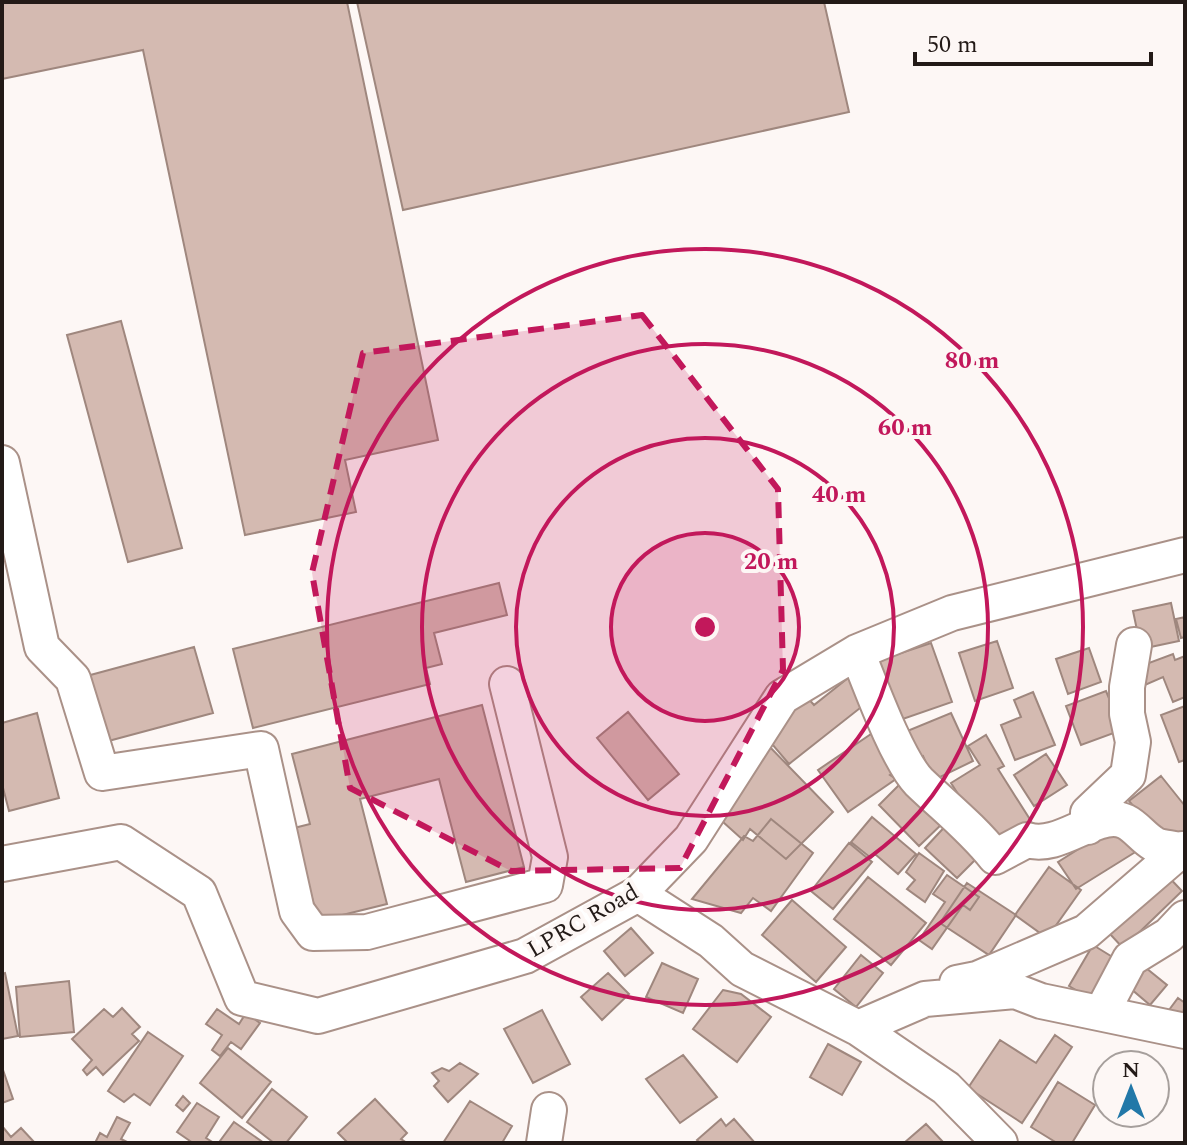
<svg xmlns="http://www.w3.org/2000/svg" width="1187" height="1145" viewBox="0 0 1187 1145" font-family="Spectral,serif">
  <rect width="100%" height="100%" fill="#fdf7f5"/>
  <path fill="#d4bab1" stroke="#9f877e" stroke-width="2" d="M2,2H347L438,440L345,460L356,512L245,535L143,50L2,79Z
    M357,2H824L849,112L403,210Z
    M121,321L182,548L128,562L67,335Z
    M499,583L507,615L434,633L442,664L426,668L430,684L253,728L233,649Z
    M1171,603L1179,641L1141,649L1133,611Z
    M1185,617V637L1181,638L1176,619Z
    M997,641L1013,688L975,701L959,653Z
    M931,643L952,702L897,721L877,661Z
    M194,647L213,713L101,743L83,677Z
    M1089,648L1101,682L1068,694L1056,659Z
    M1173,654L1175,660L1185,656V697L1173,702L1163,677L1145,685L1138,667Z
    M848,678L869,701L789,764L766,737L787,721L783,715L807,697L814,705Z
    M1106,691L1122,730L1081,745L1066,706Z
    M1033,692L1055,745L1015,760L1001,725L1021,717L1014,700Z
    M482,705L524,867L466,882L439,779L360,799L387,904L318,921L294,828L310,824L292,754Z
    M1185,706V760L1179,762L1161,715Z
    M628,712L679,774L648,800L597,738Z
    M37,713L59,798L9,811L2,784V723Z
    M951,713L973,761L934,780L923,756L914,760L900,734Z
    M871,734L903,766L890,775L896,779L848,812L818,770Z
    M986,735L1004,766L998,769L1031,821L991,846L951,783L980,765L968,746Z
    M766,743L833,812L786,859L750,829L743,840L703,804Z
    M1046,754L1067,785L1034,806L1014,775Z
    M1161,776L1185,806V836L1169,849L1129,801Z
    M904,780L944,822L919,846L879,805Z
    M872,817L916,854L898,874L875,854L871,858L851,842Z
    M771,819L813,853L771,911L753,898L741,913L692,899L744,836L753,841Z
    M952,819L985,850L957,878L925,848Z
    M1120,823L1137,851L1076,889L1058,862Z
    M849,843L872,862L833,909L811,891Z
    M919,853L944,871L925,902L907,889L915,880L906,872Z
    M1049,867L1081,890L1047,938L1015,915Z
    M1162,870L1182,891L1123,948L1109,933Z
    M947,875L979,897L970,910L963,905L932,949L919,940L945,902L933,894Z
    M868,877L926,923L891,965L834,919Z
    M967,883L1016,915L989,955L940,923Z
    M792,900L846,947L816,982L762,935Z
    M631,928L653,953L625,976L604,951Z
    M1093,945L1119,961L1095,1001L1069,986Z
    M861,955L883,973L856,1007L834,989Z
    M662,963L698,979L683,1013L646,997Z
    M1146,968L1167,985L1150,1005L1130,988Z
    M5,973L18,1036L2,1039V974Z
    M608,973L629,994L602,1020L581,997Z
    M69,981L74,1032L20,1037L16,987Z
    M723,990L741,994L771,1017L737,1062L693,1029Z
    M1178,998L1185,1003L1182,1020L1169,1010Z
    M122,1008L140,1027L132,1034L139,1041L103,1075L96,1067L87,1075L83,1070L92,1060L72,1039L104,1009L113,1017Z
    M217,1009L239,1024L246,1013L260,1023L241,1049L231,1042L220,1056L212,1050L222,1035L206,1024Z
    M542,1010L570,1064L533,1083L504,1029Z
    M148,1032L183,1056L150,1105L134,1094L124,1102L108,1091Z
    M1055,1035L1072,1047L1022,1123L968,1088L1000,1040L1036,1063Z
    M828,1044L861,1062L842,1095L810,1077Z
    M228,1048L271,1082L242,1118L200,1083Z
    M683,1055L717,1097L680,1123L646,1079Z
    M460,1063L478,1074L448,1102L434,1086L439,1081L432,1073L442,1068L449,1071Z
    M2,1067L13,1099L2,1103Z
    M1058,1082L1095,1105L1072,1143H1057L1031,1127Z
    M272,1089L307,1117L286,1143H274L247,1122Z
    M183,1096L190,1103L183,1111L176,1105Z
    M375,1099L407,1133L401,1139L407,1143H348L338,1133Z
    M470,1101L512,1126L502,1143H443Z
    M197,1103L219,1117L206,1138L214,1143H193L177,1132Z
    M117,1117L130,1123L121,1139L129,1143H95L100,1133L107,1137Z
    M721,1119L726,1126L734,1119L755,1143H700L697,1140Z
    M234,1122L264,1143H223L220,1141Z
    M926,1124L944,1143H904Z
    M2,1126L11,1137L21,1128L35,1143H2Z"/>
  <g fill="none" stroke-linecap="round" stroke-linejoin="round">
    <g stroke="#aa9188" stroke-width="38">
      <path id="minor" d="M2,463L42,647L73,679L102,773L261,749L297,911L313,933L367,932L545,885L550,857L507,684
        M857,652C870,684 897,759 919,782C945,807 972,828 995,857L1027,840C1054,848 1080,825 1105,820C1130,814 1137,834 1154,844C1163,849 1176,847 1185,852
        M1088,827V813L1128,775L1133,742L1127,714V687L1134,645
        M2,864L121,842L199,893L242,998L318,1016L525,956L638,894L691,839L782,697L857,652L952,613L1185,555
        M638,894L711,941L742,969L858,1028L925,999L1015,991L1041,1001L1185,1031
        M957,983L977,979L1086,932L1182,849
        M1102,1012L1130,959L1169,935L1185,918
        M858,1028L946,1088L1000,1143
        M544,1143L549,1110"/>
    </g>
    <use href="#minor" stroke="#fff" stroke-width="34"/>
  </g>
  <path fill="#c2185b" fill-opacity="0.2" stroke="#c2185b" stroke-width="6" stroke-dasharray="16 10" stroke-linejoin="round" d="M642,315L778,489L783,670L680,868L511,871L350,788L312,573L363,353Z"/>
  <circle cx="705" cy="627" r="94" fill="#c2185b" fill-opacity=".12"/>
  <g fill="none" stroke="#c2185b" stroke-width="4">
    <circle cx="705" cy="627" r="94"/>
    <circle cx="705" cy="627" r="189"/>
    <circle cx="705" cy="627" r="283"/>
    <circle cx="705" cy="627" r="378"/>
  </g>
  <g text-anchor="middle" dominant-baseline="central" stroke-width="8" stroke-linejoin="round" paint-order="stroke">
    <g font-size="24" fill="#231a17" stroke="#fdf7f5">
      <text transform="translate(583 921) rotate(-30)">LPRC Road</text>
    </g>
  </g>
  <circle cx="705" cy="627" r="12" fill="#c2185b" stroke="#fdf7f5" stroke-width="4"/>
  <g font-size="24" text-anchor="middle" font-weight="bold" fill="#c2185b" stroke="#fdf7f5" stroke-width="8" stroke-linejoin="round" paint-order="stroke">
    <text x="972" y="368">80 m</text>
    <text x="905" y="435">60 m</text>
    <text x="839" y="502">40 m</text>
    <text x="771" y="569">20 m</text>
  </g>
  <rect width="1187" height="1145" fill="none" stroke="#231a17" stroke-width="8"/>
  <g transform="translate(1131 1089)"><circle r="38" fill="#fdf7f5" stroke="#a69f9c" stroke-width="2"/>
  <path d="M0-6L14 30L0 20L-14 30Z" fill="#2278a8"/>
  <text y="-12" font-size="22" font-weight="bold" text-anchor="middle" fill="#231a17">N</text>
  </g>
  <path d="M915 52v12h236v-12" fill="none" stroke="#231a17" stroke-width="4"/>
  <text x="927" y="52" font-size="24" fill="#231a17" stroke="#fdf7f5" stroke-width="6" paint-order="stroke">50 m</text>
</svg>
